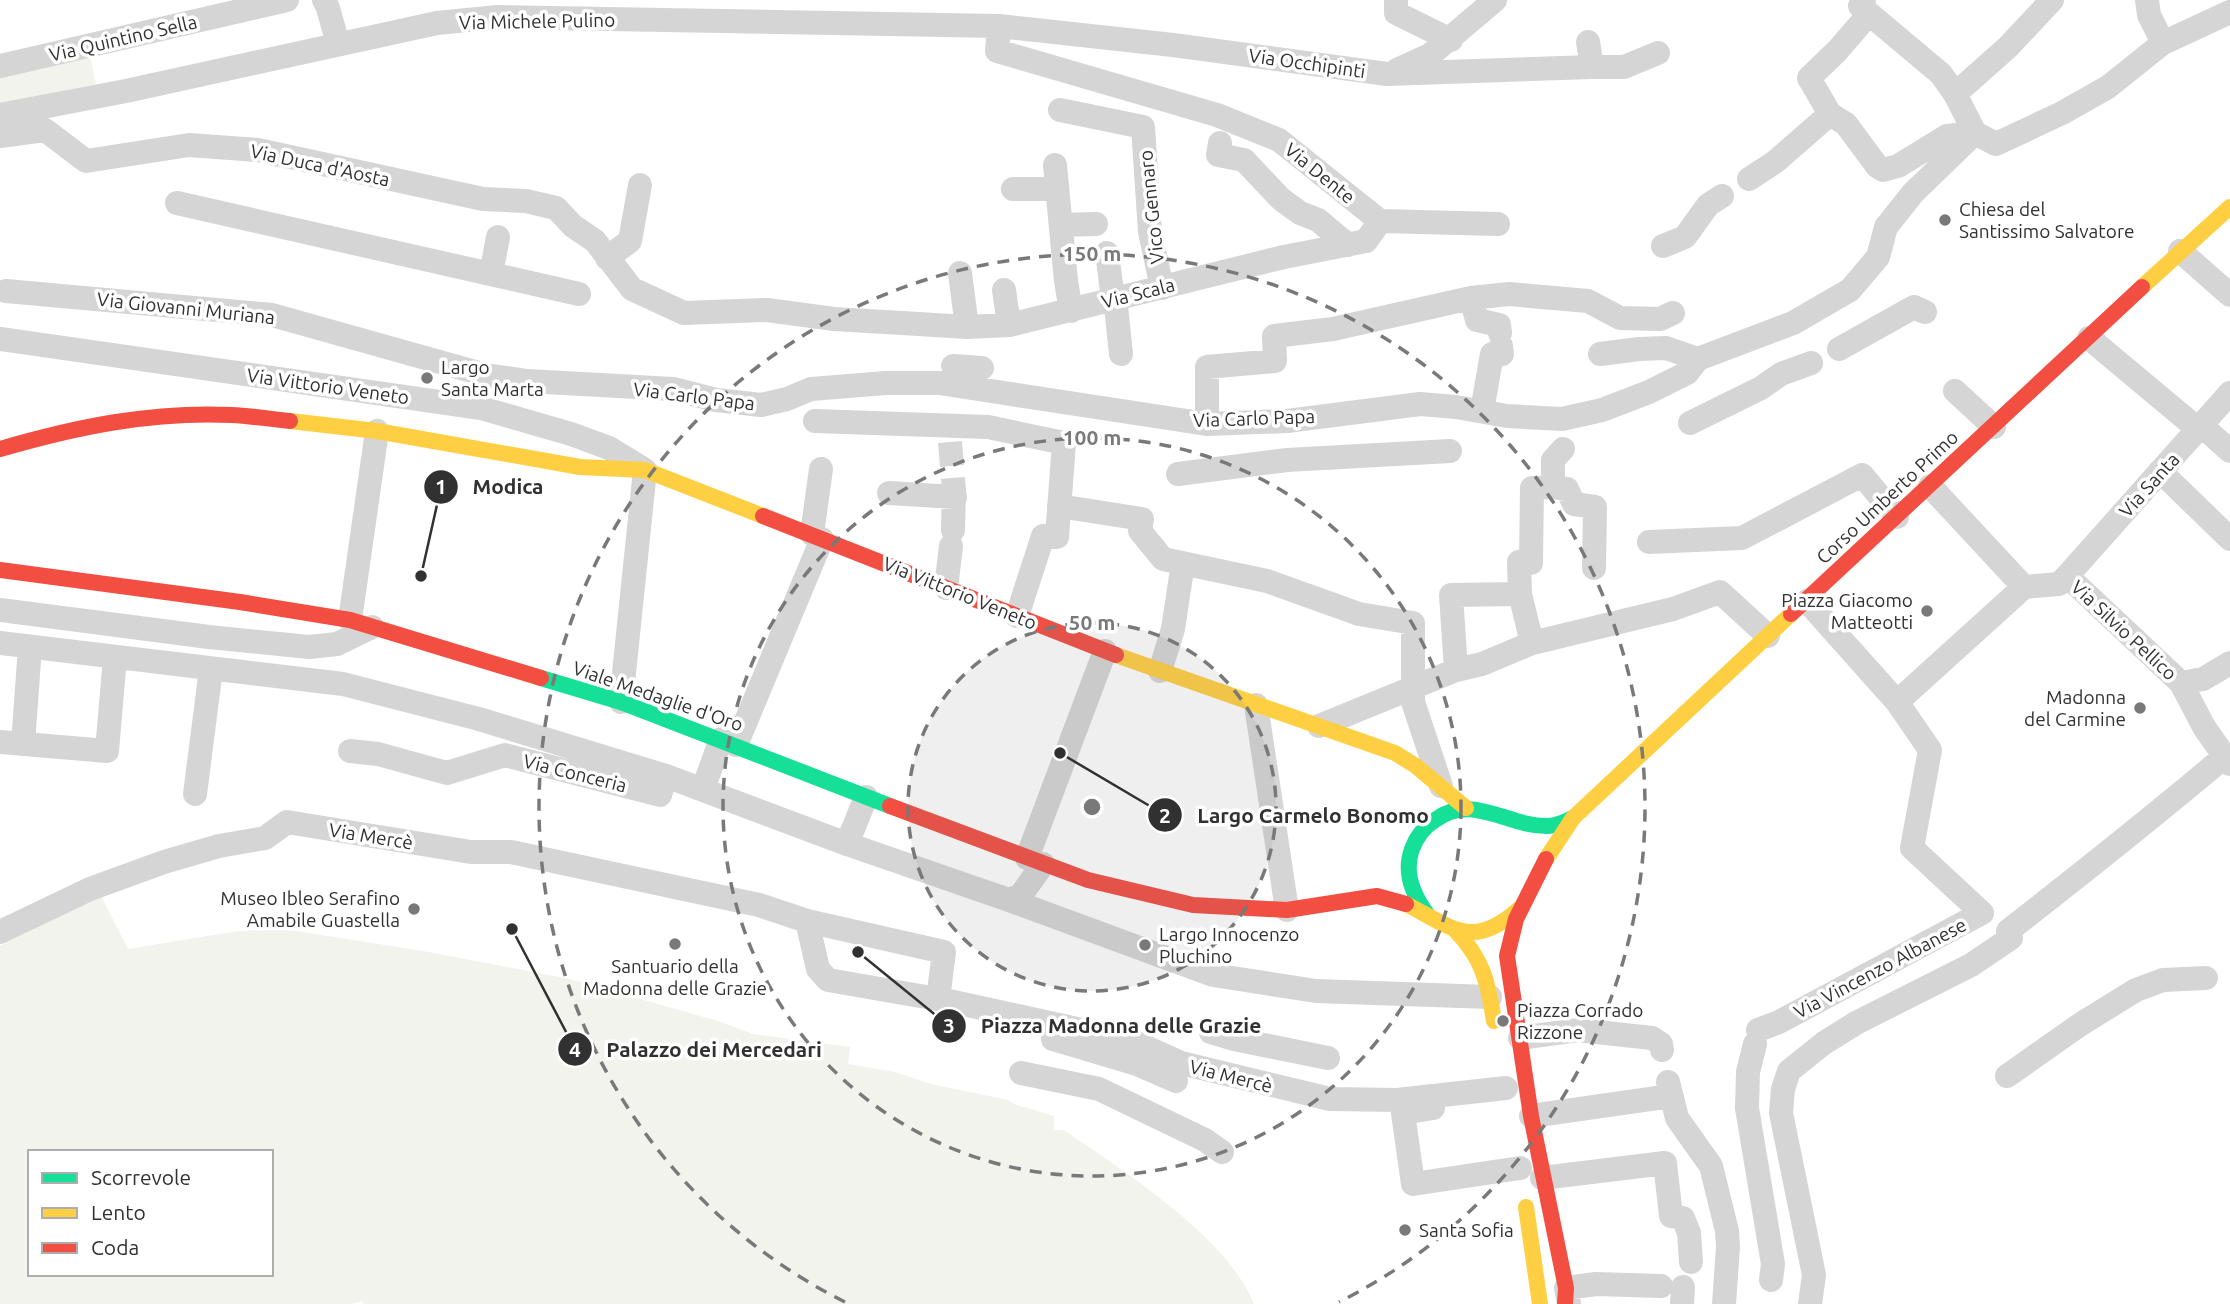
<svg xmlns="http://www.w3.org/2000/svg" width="2230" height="1304" viewBox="0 0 2230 1304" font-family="Ubuntu,sans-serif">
  <rect width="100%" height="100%" fill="#fff"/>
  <path fill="#f1f3ec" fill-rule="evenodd" d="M90,56L96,84L0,104V75Z
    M101,896L128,949L232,932L277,928L423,951L570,979L718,1021L753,1034L850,1047L848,1064L895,1072L931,1084L1008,1100L1014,1104L1054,1116V1130H1064C1123,1171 1227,1236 1254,1304H364L362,1301L351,1304H0V946ZM30,1152H271V1274H30Z"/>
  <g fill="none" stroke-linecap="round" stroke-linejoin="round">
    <path stroke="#d6d6d6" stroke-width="24" stroke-dasharray="24 12" stroke-linecap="butt" d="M950,442L954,491"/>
    <path stroke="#d5d5d5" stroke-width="24" d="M324,0L328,8L338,44
      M1396,0V13L1451,40
      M2147,0L2149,15L2163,43
      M999,26L997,51L1217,115L1279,140L1380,221
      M0,66L287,0
      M1592,67H1624L1658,53
      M1397,70L1430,55L1495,0
      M1955,94L2008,47L2052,0
      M1060,110L1143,127L1150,232L1162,288
      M1830,114L1809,78L1837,51L1869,14
      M0,115L126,91L437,23L498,17L999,26L1173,45L1387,74L1592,67L1588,42
      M0,136L45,130L86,161L189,145L258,150L483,199L526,201L556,208L573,226L595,241L632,289L684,313L767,310L834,319L902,323L967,327L1009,325L1284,257L1366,241L1380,221
      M1220,143L1218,155L1244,160L1281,199L1300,213L1318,220L1348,245
      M1055,165L1066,281L1071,311
      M1749,179L1775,162L1830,114L1846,124L1877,166L1883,170L1898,166L1947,136L1975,133L1955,94L1941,74L1860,6L1864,0
      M1013,189H1057
      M177,203L579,294
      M1380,221L1498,224
      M1061,225L1096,224
      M1663,246L1685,237L1708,205L1722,196
      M2180,251L2230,295
      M1107,253L1113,299L1116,306L1121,354
      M607,258L630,241L640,185
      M960,273L967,327
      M491,274L498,237
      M1004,290L1009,325
      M6,291L272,315L486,375L527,381L673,389L716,400L761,405L787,399L811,389L886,383H939L1207,424L1287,421L1420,404L1456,407L1507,416L1562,419L1602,410L1649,392L1687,373L1698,359L1793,323L1850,290L1878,257L1886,227L1913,193L1975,133L1996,144L2062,113L2108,87L2163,43L2230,12
      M1471,298L1477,320L1499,325L1500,333
      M2089,338L2199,430
      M0,339L481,408L571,434L609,448L645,470L621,702
      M1839,349L1914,307L1925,312
      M1600,354L1639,349L1666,348L1698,359
      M953,366L982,368
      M1955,391L1994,427
      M1482,411L1492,354H1502L1501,346
      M815,421L988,427L1064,443L1057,537L1043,536L1017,616
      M1690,423L1761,388L1781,374L1811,363
      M1207,424V367L1275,361L1274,336L1333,329L1471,298L1509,294L1588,301L1620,318L1660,319L1673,313
      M2202,426L2230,451
      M2160,471L2230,539
      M1178,474L1287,460L1450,451
      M1930,486L2024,587
      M1553,487L1567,489L1574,504L1595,507L1594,568
      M889,493L955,497
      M1059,506L1142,519L1140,531L1163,559L1267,581L1359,614L1413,623V702L1441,786
      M953,530L954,491
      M812,534L821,469
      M1649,542L1742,538L1862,475L1897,517
      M2067,576L2230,393
      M946,588L951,546
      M1807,601L1897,702L2024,587L2059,584L2067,576L2181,683L2204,727L2230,764
      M0,610L209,637L309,647L337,644L372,627
      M350,620L377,431
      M0,643L343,684L479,719L666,776L847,844L1009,900L1021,895L1043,864
      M1532,643L1520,594L1519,562L1531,563L1532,488L1553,487V460L1563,449
      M1456,670L1451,595L1520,594
      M1160,671L1173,629L1183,563
      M2181,683L2203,679L2230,663
      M1256,705L1287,910
      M1319,726L1456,670L1482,664L1532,643L1673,609L1720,592L1768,636
      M0,742L107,751L115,657
      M23,744L30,647
      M736,745L822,539
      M350,751L378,754L447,773L505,755L660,795L666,776
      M703,789L721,739
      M195,794L211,669
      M847,844L866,797
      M1027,858L1105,651
      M1009,900L1213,975L1316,991L1490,997
      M807,921L944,952L938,999
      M0,932L90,889L164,862L219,846L265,838L287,822L471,852H511L759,905L807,921L818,969L828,980L949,1001L1132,1041L1181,1063L1330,1099L1397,1100L1506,1088
      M1758,1030L1779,1022L1982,913L1912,848L1930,750L1897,702
      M1211,1032L1234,1039L1328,1058
      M1520,1038L1578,1030L1652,1038L1661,1044L1662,1050
      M1053,1039L1137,1064L1176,1081
      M1755,1044L1748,1072L1747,1108L1773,1264L1771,1280
      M1021,1073L1099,1089L1205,1140L1222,1152
      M2007,1076L2081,1024L2136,990L2163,980L2206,978
      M1668,1082L1677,1118L1711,1166L1727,1231L1728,1247L1724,1304
      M1433,1108L1403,1113L1413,1184L1520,1168
      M1531,1116L1671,1096
      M1542,1178L1665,1163L1671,1216L1683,1218L1689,1233L1691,1262
      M1569,1304L1566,1288L1596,1284L1661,1286
      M1682,1304L1683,1287
      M1810,1304L1814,1275L1781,1113L1783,1089L1789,1071L1824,1043L1856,1023L1971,965L2011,938L2008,931C2081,874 2153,817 2224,757"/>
    <path stroke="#16e098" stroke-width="16" d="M541,678L621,702L890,806
      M1427,914C1413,895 1403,873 1412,849C1416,838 1424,827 1435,820C1473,792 1507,827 1548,826C1557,826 1565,822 1573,818"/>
    <path stroke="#ffcf43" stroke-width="16" d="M2142,287L2230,207
      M290,421L377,431L580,467L645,470L763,516
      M1116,655L1395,753L1416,766L1466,808
      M1546,859L1573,818L1791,614
      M1406,904C1451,927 1472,951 1519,909
      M1455,930C1483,959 1488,982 1494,1021
      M1526,1207L1540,1304"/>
    <path stroke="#f24e42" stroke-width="16" d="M0,449C76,427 152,411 232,415C251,416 271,419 290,421
      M763,516L1116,655
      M0,570L240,602L350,620L541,678
      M1791,614L2142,287
      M890,806L1088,880L1193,905L1287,910L1377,896L1406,904
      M1546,859L1516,919L1507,956L1531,1116L1566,1288L1565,1304"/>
  </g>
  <circle cx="1092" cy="807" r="184" fill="#797979" fill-opacity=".12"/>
  <g fill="none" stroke="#797979" stroke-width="3.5" stroke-dasharray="12 9">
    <circle cx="1092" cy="807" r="184"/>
    <circle cx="1092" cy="807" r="369"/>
    <path d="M845 1302A553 553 0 1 1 1339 1302"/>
  </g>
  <g fill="#797979" stroke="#fff" stroke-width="2.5">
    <circle cx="1945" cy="220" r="7"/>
    <circle cx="427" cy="378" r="7"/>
    <circle cx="1927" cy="611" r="7"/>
    <circle cx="2140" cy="708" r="7"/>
    <circle cx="414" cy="909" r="7"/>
    <circle cx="675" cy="944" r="7"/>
    <circle cx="1145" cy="945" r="7"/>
    <circle cx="1503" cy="1021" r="7"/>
    <circle cx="1405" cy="1230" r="7"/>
  </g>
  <g text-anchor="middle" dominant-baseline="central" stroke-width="7" stroke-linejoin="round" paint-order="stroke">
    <g font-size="19" fill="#313131" stroke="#fff">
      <text transform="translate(537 21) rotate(-1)">Via Michele Pulino</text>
      <text transform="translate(123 38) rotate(-13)">Via Quintino Sella</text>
      <text transform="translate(1307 63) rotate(8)">Via Occhipinti</text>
      <text transform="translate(320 165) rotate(12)">Via Duca d'Aosta</text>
      <text transform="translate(1320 173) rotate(39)">Via Dente</text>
      <text transform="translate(1151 207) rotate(-96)">Vico Gennaro</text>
      <text transform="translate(1138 293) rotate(-14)">Via Scala</text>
      <text transform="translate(186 308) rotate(6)">Via Giovanni Muriana</text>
      <text transform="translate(328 386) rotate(8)">Via Vittorio Veneto</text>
      <text transform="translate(694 396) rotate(7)">Via Carlo Papa</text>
      <text transform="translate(1254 418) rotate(-2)">Via Carlo Papa</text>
      <text transform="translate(2149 485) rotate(-48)">Via Santa</text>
      <text transform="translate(1887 497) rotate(-43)">Corso Umberto Primo</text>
      <text transform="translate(960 593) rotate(22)">Via Vittorio Veneto</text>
      <text transform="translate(2124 630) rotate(43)">Via Silvio Pellico</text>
      <text transform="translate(658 696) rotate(19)">Viale Medaglie d'Oro</text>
      <text transform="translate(575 773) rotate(14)">Via Conceria</text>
      <text transform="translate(371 836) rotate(9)">Via Mercè</text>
      <text transform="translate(1880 968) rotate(-28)">Via Vincenzo Albanese</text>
      <text transform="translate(1231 1076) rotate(14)">Via Mercè</text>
    </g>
    <g font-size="19" fill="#313131" stroke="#fff" text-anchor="start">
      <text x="1959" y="209">Chiesa del<tspan x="1959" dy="22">Santissimo Salvatore</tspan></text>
      <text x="441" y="367">Largo<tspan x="441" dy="22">Santa Marta</tspan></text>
      <text x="1913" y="600" text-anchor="end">Piazza Giacomo<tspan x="1913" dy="22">Matteotti</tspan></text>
      <text x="2126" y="697" text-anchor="end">Madonna<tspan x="2126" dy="22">del Carmine</tspan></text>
      <text x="400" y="898" text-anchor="end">Museo Ibleo Serafino<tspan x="400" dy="22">Amabile Guastella</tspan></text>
      <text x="1159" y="934">Largo Innocenzo<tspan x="1159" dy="22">Pluchino</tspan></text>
      <text x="675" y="966" text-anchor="middle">Santuario della<tspan x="675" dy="22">Madonna delle Grazie</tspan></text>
      <text x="1517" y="1010">Piazza Corrado<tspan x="1517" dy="22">Rizzone</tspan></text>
      <text x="1419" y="1230">Santa Sofia</text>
    </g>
  </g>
  <circle cx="1092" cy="807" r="10" fill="#797979" stroke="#fff" stroke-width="3.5"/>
  <g font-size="21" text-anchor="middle" font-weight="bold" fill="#797979" stroke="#fff" stroke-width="7" stroke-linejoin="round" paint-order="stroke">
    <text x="1092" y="261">150 m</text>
    <text x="1092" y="445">100 m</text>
    <text x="1092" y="630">50 m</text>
  </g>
  <path fill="none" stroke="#313131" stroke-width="2.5" d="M421 576L441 487M1060 753L1165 815M858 952L949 1026M512 929L575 1049"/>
  <g fill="#313131" stroke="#fff" stroke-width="2.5">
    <circle cx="421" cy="576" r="7"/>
    <circle cx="1060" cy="753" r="7"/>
    <circle cx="858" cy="952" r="7"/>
    <circle cx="512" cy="929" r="7"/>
    <circle cx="441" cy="487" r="18"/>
    <circle cx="1165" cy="815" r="18"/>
    <circle cx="949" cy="1026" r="18"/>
    <circle cx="575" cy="1049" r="18"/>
  </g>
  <g font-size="21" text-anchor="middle" font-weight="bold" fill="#fff">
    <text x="441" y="494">1</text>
    <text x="1165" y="823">2</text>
    <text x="949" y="1033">3</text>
    <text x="575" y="1057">4</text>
  </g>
  <g font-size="21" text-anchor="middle" font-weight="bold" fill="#313131" stroke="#fff" stroke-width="7" stroke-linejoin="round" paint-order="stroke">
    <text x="508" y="494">Modica</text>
    <text x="1313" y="823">Largo Carmelo Bonomo</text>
    <text x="1121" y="1033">Piazza Madonna delle Grazie</text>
    <text x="714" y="1057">Palazzo dei Mercedari</text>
  </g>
  <rect x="28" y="1150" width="245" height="126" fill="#ffffff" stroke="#adadad" stroke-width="2"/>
  <rect x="42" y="1173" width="35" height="10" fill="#16e098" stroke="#adadad" stroke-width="2"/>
  <text x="91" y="1185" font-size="21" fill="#313131">Scorrevole</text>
  <rect x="42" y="1208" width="35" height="10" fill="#ffcf43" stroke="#adadad" stroke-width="2"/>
  <text x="91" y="1220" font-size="21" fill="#313131">Lento</text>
  <rect x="42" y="1243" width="35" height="10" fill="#f24e42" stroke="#adadad" stroke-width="2"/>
  <text x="91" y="1255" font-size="21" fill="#313131">Coda</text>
</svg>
